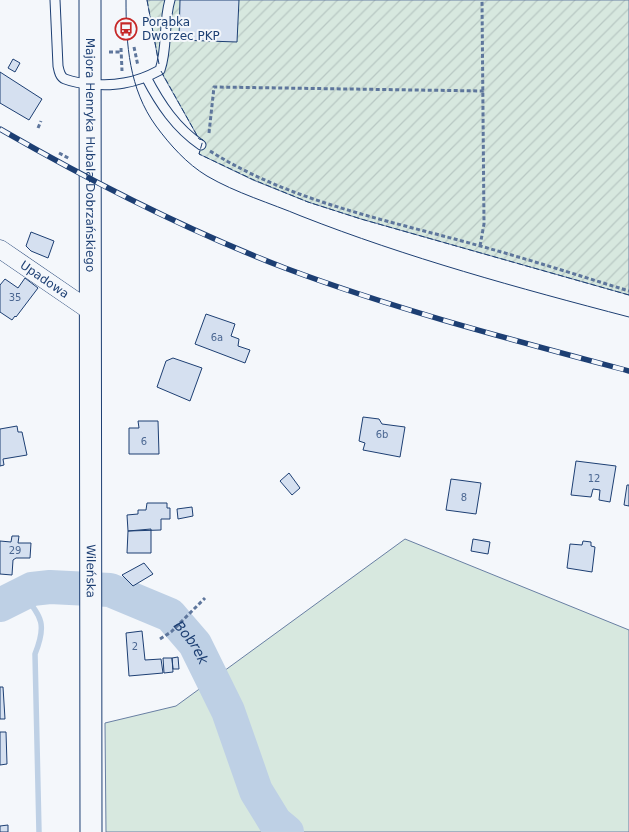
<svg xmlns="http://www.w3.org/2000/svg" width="629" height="832" viewBox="0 0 629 832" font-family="'DejaVu Sans',sans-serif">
  <defs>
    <pattern id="garden-furrows" width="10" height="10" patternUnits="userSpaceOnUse" patternTransform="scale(1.25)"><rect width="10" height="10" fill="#d7e8df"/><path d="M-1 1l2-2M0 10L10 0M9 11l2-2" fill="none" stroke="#b8c8c3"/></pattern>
  </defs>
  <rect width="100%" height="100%" fill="#f4f7fb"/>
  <path fill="#d7e8df" stroke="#687fa3" d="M405,539L629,630V832H106L105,723L176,706Z"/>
  <path fill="url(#garden-furrows)" stroke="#687fa3" d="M147,0H629V295L361,219L308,202L253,180L199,154L203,140L199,139L160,70Z"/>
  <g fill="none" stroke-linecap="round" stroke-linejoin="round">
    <path stroke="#bed0e5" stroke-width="5.5" d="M23,594C42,618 47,624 35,654L39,832"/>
    <path stroke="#bed0e5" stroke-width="34" id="s1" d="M0,605L32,589L50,587L110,590L170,615L195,644L228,711L256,791L275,822L287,832"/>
  </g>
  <path fill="#d5e0f0" stroke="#1d3f73" d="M180,0H239L237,42L179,40Z
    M13,59L20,63L15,72L8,68Z
    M0,72L42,99L29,120L0,103Z
    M31,232L54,241L48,258L31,251L26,246Z
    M25,278L38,288L16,317L15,316L12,320L0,312V285L5,279L18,288Z
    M206,314L235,324L231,336L239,339L238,346L250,350L245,363L195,344Z
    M173,358L202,368L190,401L157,387L166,361Z
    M363,417L379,419L382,424L405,427L400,457L363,450L365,443L359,441Z
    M138,421H158L159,454H129V428H139Z
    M17,426L18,432H22L27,455L3,459L4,465L0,466V429Z
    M576,461L616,466L610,502L599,500L600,490L593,489L591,497L571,495Z
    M289,473L300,488L292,495L280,481Z
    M451,479L481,483L476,514L446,510Z
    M627,485H629V506L624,505Z
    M147,503H167V508H170V519H161V530L128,531L127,515L138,514V510H146Z
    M192,507L193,516L178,519L177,509Z
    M151,529V553H127L128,531Z
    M12,536H19L18,543H31L30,558H16L13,560L12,575L0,574V541L11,542Z
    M473,539L490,542L488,554L471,551Z
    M583,541L591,542V546L595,547L592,572L567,568L570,544L582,545Z
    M144,563L153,574L133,586L122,575Z
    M142,631L145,660L161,659L163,673L129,676L126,633Z
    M178,657L179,669H173L172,658Z
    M163,658H172L173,672L164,673Z
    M0,687H3L5,719H0Z
    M0,732H6L7,764L0,765Z
    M8,825V832H0V826Z"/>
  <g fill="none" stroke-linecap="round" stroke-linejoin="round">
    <g stroke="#1d3f73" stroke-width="11">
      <path id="service" d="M55,0L58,66C59,71 60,77 65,79C80,85 109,86 124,83C137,81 149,76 160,70C168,47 163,23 170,0
        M146,77C160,104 176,128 201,145"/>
    </g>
    <g stroke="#1d3f73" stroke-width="19">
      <g id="minor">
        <path id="s2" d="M0,249L89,310"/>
      </g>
    </g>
    <g stroke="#1d3f73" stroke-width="23">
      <g id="tertiary">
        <path id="s3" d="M90,0L91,832"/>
      </g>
    </g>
    <path stroke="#5e769c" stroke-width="3" stroke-dasharray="4 2.5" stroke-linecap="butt" d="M134,47L138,66
      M121,48L122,71
      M109,52H121
      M38,128L41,121
      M209,133L214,87L484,91
      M210,151C286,199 377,218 462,241C518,256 574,274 629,291
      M59,153L70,159
      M480,246L484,224L482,0
      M160,639L171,632L205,598"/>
    <use href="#service" stroke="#f4f7fb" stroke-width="9"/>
    <use href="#minor" stroke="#f4f7fb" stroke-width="18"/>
    <use href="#tertiary" stroke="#f4f7fb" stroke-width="21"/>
    <path stroke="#1d3f73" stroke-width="1" d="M126,0C126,44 129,89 156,126C170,145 187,164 207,176C236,193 270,203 301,216C408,258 518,288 629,317"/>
    <g stroke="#1d3f73" stroke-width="5.5">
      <path id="rail" d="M0,129C92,182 186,230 285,268C397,310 513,340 629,371"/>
    </g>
    <use href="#rail" stroke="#f4f7fb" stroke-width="4" stroke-dasharray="11" stroke-linecap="butt"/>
    <path stroke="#1d3f73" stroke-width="1" stroke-dasharray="6 2.5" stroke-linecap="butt" d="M147,0L159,64
      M161,71L199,139L203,140L199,154L254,180L308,202L361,219L629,295"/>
  </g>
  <defs>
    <g id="bus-ring" transform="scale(1.125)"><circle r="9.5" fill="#f4f7fb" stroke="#c62828" stroke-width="1.5"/><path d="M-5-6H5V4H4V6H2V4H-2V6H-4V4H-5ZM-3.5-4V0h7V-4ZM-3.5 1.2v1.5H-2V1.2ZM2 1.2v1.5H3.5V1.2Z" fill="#c62828"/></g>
  </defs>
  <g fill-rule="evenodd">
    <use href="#bus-ring" x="126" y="29"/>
  </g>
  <g text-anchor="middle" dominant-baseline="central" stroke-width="4" stroke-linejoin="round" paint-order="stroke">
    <g font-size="10" fill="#4b6792">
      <text x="15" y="297">35</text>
      <text x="217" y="337">6a</text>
      <text x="382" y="434">6b</text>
      <text x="144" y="441">6</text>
      <text x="594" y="478">12</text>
      <text x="464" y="497">8</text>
      <text x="15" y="550">29</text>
      <text x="135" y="646">2</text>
    </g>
    <g font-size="12" fill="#1d3f73" stroke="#f4f7fb" text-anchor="start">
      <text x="142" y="22">Porąbka<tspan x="142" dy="14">Dworzec PKP</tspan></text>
    </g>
    <g font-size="12" fill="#1d3f73" stroke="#f4f7fb">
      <text stroke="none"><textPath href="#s3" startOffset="155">Majora Henryka Hubala-Dobrzańskiego</textPath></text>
      <text stroke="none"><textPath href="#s2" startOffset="54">Upadowa</textPath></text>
      <text stroke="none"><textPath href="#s3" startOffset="571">Wileńska</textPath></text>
    </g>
    <g font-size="14" font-style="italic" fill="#1d3f73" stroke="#f4f7fb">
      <text stroke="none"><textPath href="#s1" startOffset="214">Bobrek</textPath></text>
    </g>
  </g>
</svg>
